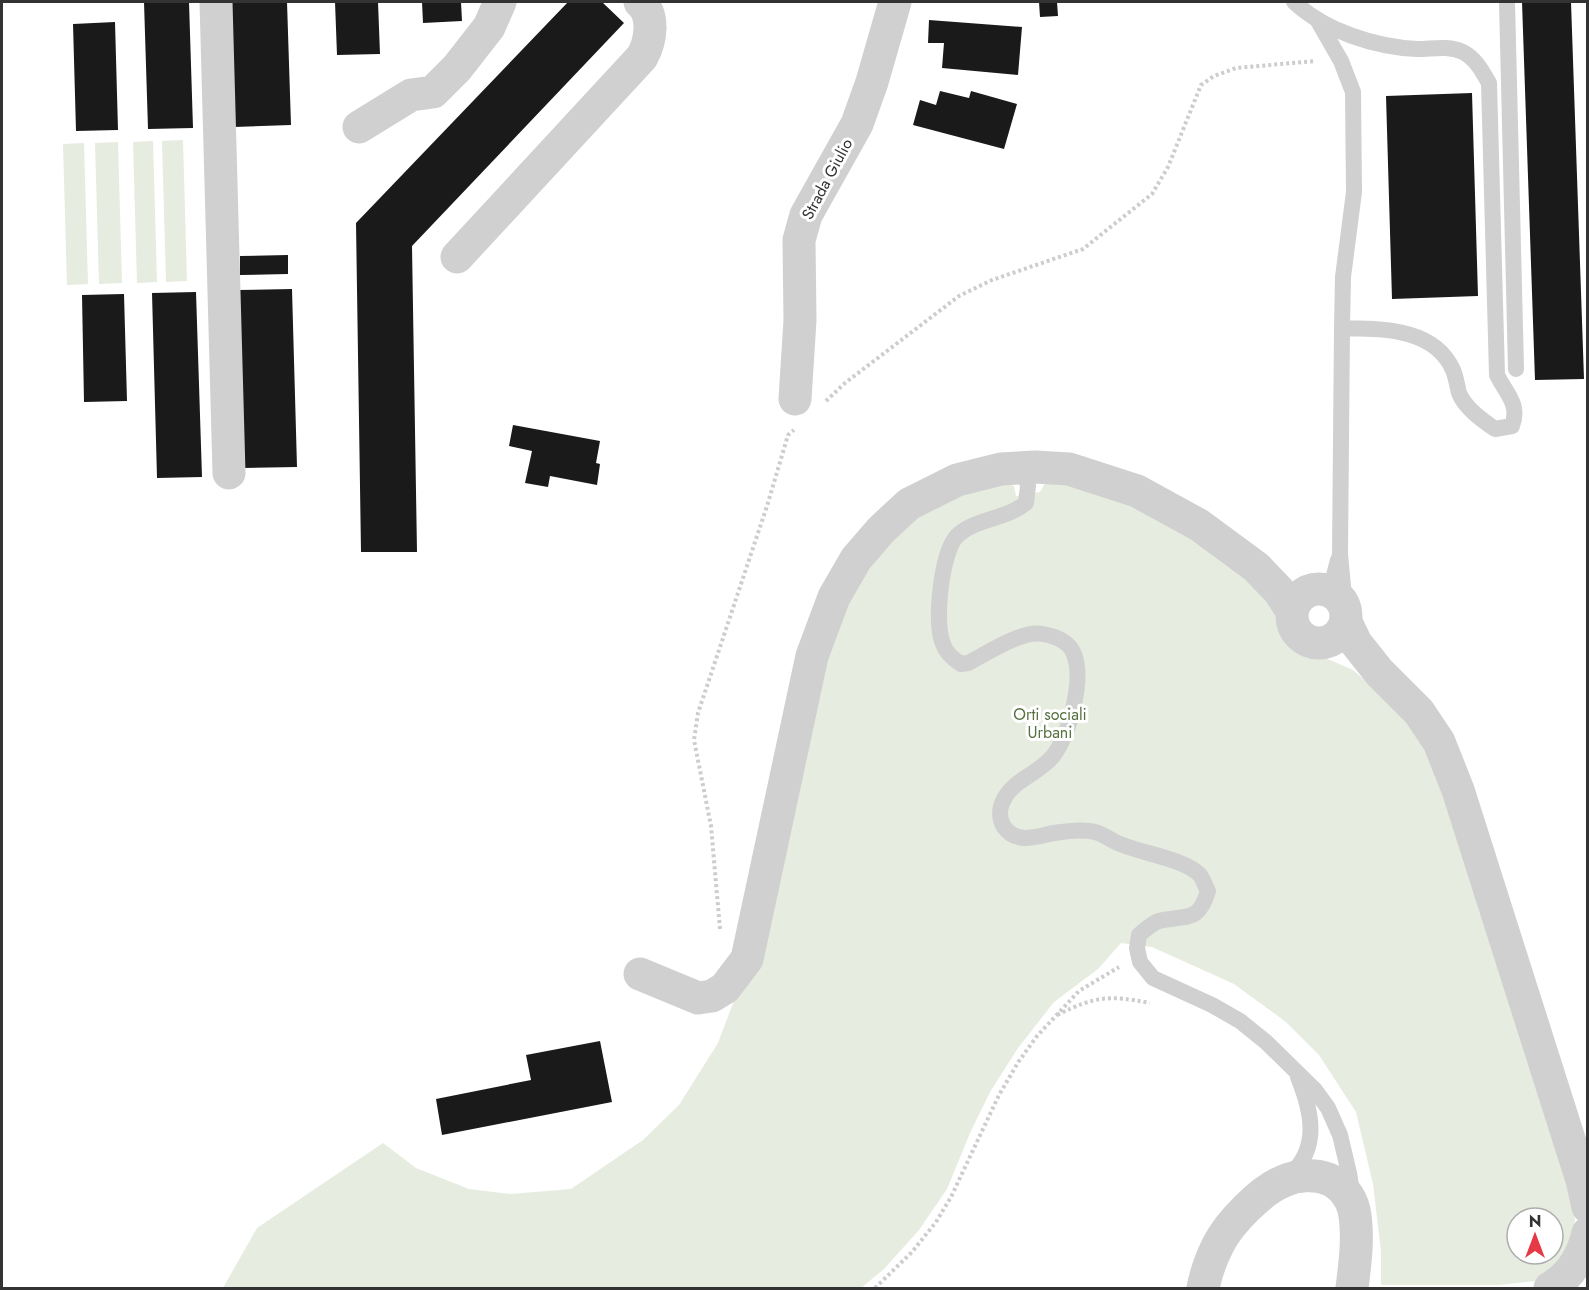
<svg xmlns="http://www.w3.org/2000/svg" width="1589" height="1290" viewBox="0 0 1589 1290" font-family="Jost,sans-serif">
  <rect width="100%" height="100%" fill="#fff"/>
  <path fill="#e6ecdf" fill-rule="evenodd" d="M183,140L187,281L166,282L162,141Z
    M153,141L157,282L137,283L133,142Z
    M118,142L122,283L99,284L95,143Z
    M84,143L88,284L67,285L63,144Z
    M1059,482L1126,502L1186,535L1230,564L1277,611L1286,636L1299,652L1330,660L1353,670L1384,697L1408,723L1434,761L1572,1202L1575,1220L1569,1248L1553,1267L1535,1281L1500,1285H1381V1251L1373,1184L1356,1112L1319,1055L1286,1022L1234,984L1152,947L1121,943L1098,969L1054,1002L1018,1048L990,1092L970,1133L947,1189L919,1230L884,1269L861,1288H223L257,1228L383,1143L416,1168L469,1189L510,1194L571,1189L643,1140L679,1105L718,1043L735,998L823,667L846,604L866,569L915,518L959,494L1004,483L1014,486L1016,496L1040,492L1045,483ZM1517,1218H1553V1254H1517Z"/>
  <path fill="#1a1a1a" d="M144,2H189L193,128L148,129Z
    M231,2H287L291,125L234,127Z
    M335,2H378L380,54L337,55Z
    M422,2H461L462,21L423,23Z
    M568,2H602L624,23L412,246L417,552H361L356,223Z
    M1039,2H1057L1058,16L1040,17Z
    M1522,2H1571L1584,379L1535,380Z
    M929,20L1022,27L1018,75L942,68L944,43H928Z
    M115,22L118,130L76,131L73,24Z
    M940,91L969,98L971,91L1017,104L1004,149L913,125L920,100L936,105Z
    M1472,93L1478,296L1392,299L1386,96Z
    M288,255V274L240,275V256Z
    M292,289L297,467L243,468L238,290Z
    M196,292L202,477L157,478L152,293Z
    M124,294L127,401L84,402L82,295Z
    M513,425L600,441L596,463L600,464L597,485L550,476L548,487L525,483L532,451L509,446Z
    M600,1041L612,1102L442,1135L436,1099L531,1080L526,1055Z"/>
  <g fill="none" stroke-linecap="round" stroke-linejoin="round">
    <path stroke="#cdcdcd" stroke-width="4" stroke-dasharray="3 3" stroke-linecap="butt" d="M826,401L845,383L959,296L992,280L1083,249L1152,194L1168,167L1201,85L1214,76L1236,68L1315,61
      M720,929L711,826L694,740L698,713L767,506L788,435L794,430
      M1057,1015C1096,996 1108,995 1150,1003
      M875,1288L912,1252L936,1222L951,1197L999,1095L1019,1061L1037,1036L1079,991L1119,967"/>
    <path stroke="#d0d0d0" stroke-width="16" d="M1294,2C1325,31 1375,47 1417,49C1433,49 1447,45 1463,52C1476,59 1482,71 1489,83L1497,375C1507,395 1520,404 1512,426L1495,429C1482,420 1465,408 1459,393C1457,385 1456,377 1453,370C1434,327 1380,329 1342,328
      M1507,2L1516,369
      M1318,21L1341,61L1353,92L1354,192L1343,277L1342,328L1340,554L1345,608
      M1023,467L1028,486L1026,503C1006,520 974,518 956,537C941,555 934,623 943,644C946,653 953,659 961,664L968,663C988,653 1021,630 1043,634C1054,636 1068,641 1073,652C1085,677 1070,734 1053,756C1039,774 1013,779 1003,801C999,809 999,819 1004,827C1017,845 1037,836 1054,833C1066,831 1084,829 1095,832C1104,834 1112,841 1120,844C1141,853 1185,859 1200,875C1203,879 1205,886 1208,891C1198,924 1187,914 1159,921C1152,923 1145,930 1139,935L1137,948L1140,962L1153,978L1212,1005L1240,1021L1266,1042L1315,1090L1328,1108L1340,1135L1349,1173L1352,1193
      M1319,589L1333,579L1338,560
      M1290,1175C1320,1147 1312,1112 1298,1077"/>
    <path stroke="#d0d0d0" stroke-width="33" d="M216,2L229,473
      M359,127L411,95L433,92L457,68L489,27L500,2
      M457,257L642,57C651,41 655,15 640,2
      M795,399L800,320L799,240L806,215L857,124L872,82L895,2
      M1292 616a27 27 0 1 1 54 0a27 27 0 1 1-54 0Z
      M1346,622L1356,643L1379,672L1419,712L1439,742L1458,790L1582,1180L1588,1207
      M640,974L698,998L712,996L725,988L747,959L812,656L834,597L856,559L881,530L909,504L957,480L1001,469L1035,467L1069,469L1137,491L1199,525L1256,567L1279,591L1292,611
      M1203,1288C1206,1273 1211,1259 1218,1245C1229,1223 1261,1190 1284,1181C1297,1175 1315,1174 1328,1179C1341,1184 1351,1197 1354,1210C1359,1235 1355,1264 1352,1288
      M1550,1288C1571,1276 1583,1255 1588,1233"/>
  </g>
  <g text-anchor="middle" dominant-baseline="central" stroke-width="6" stroke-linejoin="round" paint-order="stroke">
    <g font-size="16" fill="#333" stroke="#fff">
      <text transform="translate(827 179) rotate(-62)">Strada Giulio</text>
    </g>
    <g font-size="16" fill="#56703f" stroke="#fff">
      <text x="1050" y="714">Orti sociali<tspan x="1050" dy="18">Urbani</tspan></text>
    </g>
  </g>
  <rect width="1589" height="1290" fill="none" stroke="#333333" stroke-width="6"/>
  <g transform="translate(1535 1236)"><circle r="28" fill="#ffffff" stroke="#adadad" stroke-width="1.5"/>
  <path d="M0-4.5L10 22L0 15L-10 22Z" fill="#e63946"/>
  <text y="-9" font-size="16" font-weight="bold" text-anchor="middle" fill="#333333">N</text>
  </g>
</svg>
